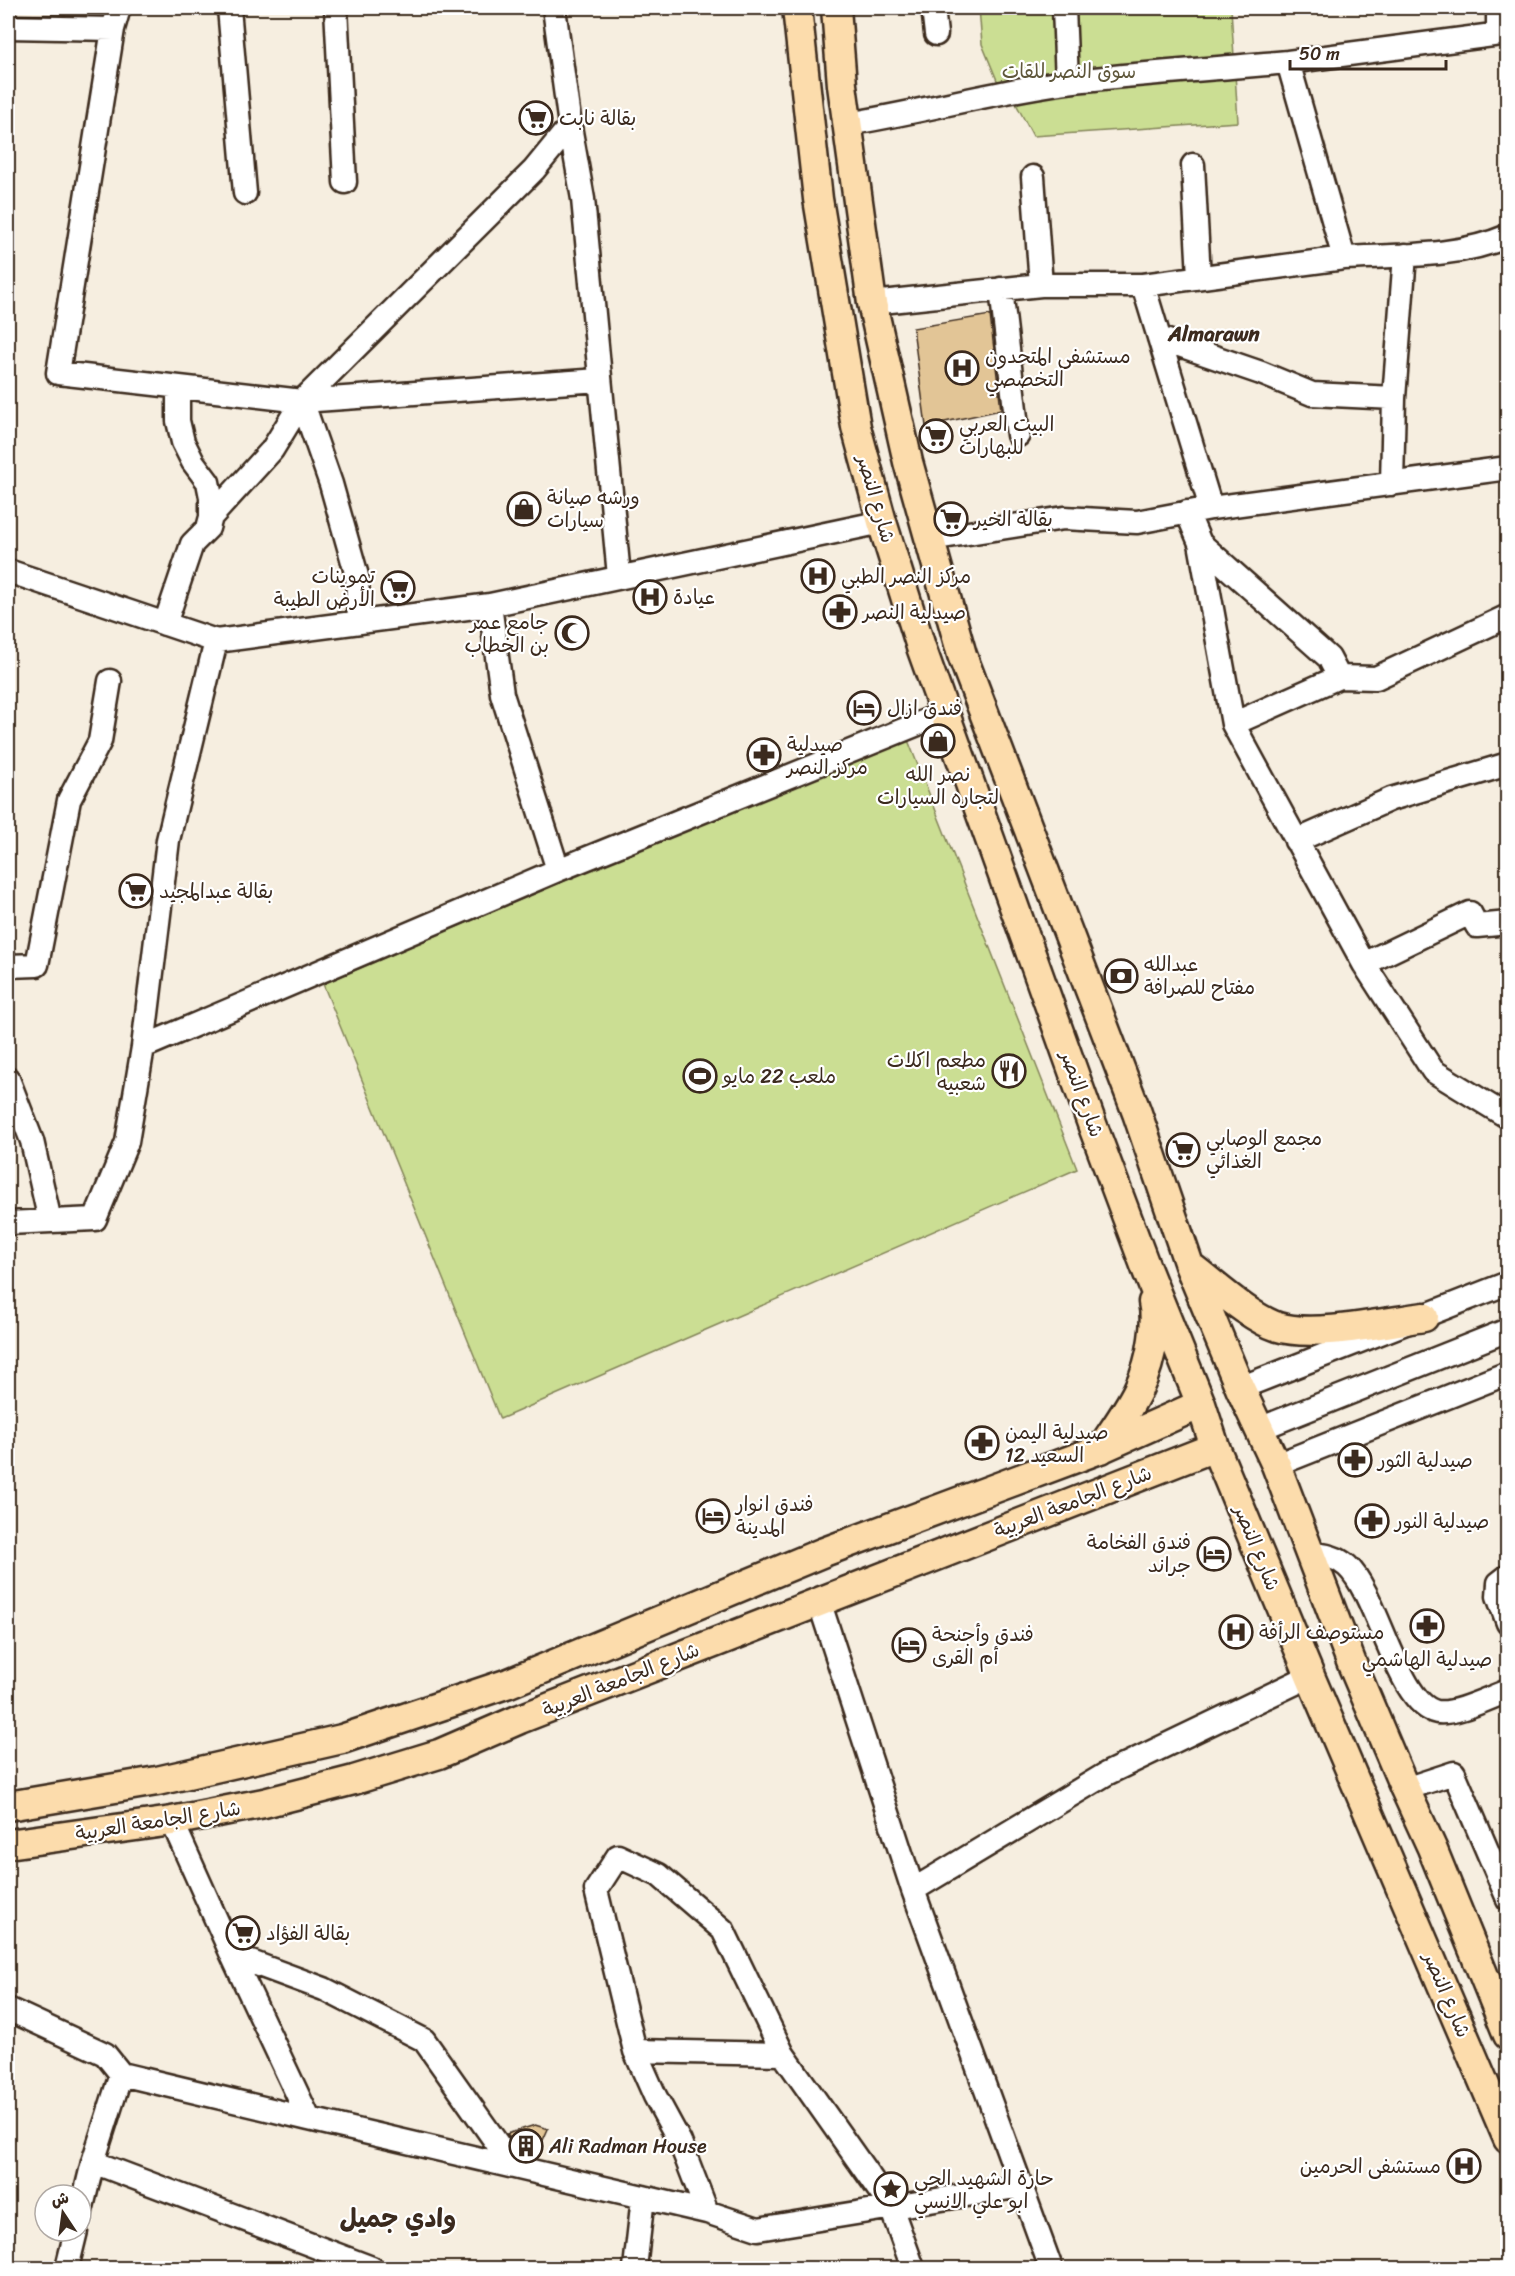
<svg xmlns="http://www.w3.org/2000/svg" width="1515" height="2276" viewBox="0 0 1515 2276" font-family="Sriracha,'Playpen Sans Arabic',sans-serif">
  <rect width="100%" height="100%" fill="#f6eee0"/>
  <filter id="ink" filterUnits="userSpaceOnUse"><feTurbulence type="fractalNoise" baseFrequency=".0167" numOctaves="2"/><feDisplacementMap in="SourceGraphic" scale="12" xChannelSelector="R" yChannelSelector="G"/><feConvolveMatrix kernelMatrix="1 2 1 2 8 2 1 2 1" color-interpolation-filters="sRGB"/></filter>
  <g filter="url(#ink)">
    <path fill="#cbde93" stroke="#838458" stroke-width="1.5" d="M979,8H1231L1238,122L1033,136L1013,98L999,85L982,44Z
      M906,735L1077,1169L500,1419L323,984Z"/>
    <path fill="#e2c596" stroke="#3b2a1e" stroke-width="1.5" d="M990,315L1001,410L926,426L913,328Z
      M535,2125L548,2129L535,2158L522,2155L507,2134Z"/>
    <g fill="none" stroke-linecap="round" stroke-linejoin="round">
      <g stroke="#3b2a1e" stroke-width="27">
        <path id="minor" d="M119,8L113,29L58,373L302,401L534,170L570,126L554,8
          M229,8L245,193
          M336,8L345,182
          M933,8L936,34
          M1064,8L1067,82
          M8,27L113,29
          M1498,34V8
          M847,124C921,112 992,92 1066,82C1140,73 1215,69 1288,62
          M570,126L583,199L619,576
          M1193,165L1199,277
          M1033,177L1041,285
          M1344,258C1398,255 1457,258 1508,236
          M1001,289L1018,435
          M872,303L1041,285H1143L1344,258L1288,62L1508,33
          M1159,338L1261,373L1312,394L1394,398L1392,484
          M1394,398L1405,255
          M1211,508L1508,468
          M1187,512L1200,543L1233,724L1364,964L1433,1071L1508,1117
          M211,517L272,450L302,401
          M930,539L1064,518L1137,522L1211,508L1143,285
          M1200,543L1329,658L1339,677
          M8,571L216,641
          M490,605L502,694L558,870
          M359,622L357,576L331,484L302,401L599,380
          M165,624L192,544L208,528L211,517V497L208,482L193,462L183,442L178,421V387
          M1233,724L1339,677L1376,678L1508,616
          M1296,841L1391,799L1508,764
          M1364,964L1470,913L1477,926L1508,923
          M8,966L37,965L69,800L100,741L110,681
          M143,1047L558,870L945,713
          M8,1079L32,1141L50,1221
          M8,1223L95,1219L127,1142L143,1047L168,840L216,641L490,605L882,522
          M1240,1388L1508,1283
          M1259,1429L1508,1330
          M1276,1465L1508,1373
          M1309,1554C1323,1554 1336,1556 1347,1566C1378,1594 1398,1705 1437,1712C1456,1715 1490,1697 1508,1691
          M1508,1576L1499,1583L1498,1596L1508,1623
          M819,1601L913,1890L1051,2268
          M1405,1789L1454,1773L1508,1899
          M172,1821L232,1955L309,2119L707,2212L758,2229L1022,2186
          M913,1890L1106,1774L1310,1676
          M232,1955L324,1989L424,2040L513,2166
          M8,2009L105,2054L121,2074
          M635,2051L783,2054
          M309,2119L121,2074L93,2162L372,2268
          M81,2211L93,2162
          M707,2212L680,2142L655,2096L635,2051L596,1890L618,1856L659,1875L723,1930L783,2054L891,2207L913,2268
          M67,2268L76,2231
          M635,2268L643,2197"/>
      </g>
      <g stroke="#3b2a1e" stroke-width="33">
        <path id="major" d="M797,8L818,199L856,427L882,522L921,647L1092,1124L1146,1268L1201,1404L1215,1447L1310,1676L1508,2139
          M836,8L842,85L872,303L908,462L962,655L1137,1113L1189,1265L1240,1388L1276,1465L1352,1664L1405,1789L1432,1848L1508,2035
          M1191,1267C1215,1285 1250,1318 1278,1327C1313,1338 1386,1322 1424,1317
          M1101,1449C1126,1411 1147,1386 1153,1339C1155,1326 1156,1315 1153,1302
          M8,1806L157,1781L342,1739L509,1683L824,1552L1100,1449L1201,1404
          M8,1844L172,1821L264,1803L354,1780L439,1754L520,1719L1215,1447"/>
      </g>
      <use href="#minor" stroke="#fff" stroke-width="22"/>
      <use href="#major" stroke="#fcdcac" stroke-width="28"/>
    </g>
  </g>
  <defs>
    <g id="supermarket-ring" transform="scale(1.725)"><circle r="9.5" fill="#fff" stroke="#3b2a1e" stroke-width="1.5"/><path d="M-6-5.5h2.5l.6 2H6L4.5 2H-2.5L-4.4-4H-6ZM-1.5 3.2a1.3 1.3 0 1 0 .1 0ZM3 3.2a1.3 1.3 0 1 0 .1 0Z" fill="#3b2a1e"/></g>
    <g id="hospital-ring" transform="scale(1.725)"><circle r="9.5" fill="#fff" stroke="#3b2a1e" stroke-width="1.5"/><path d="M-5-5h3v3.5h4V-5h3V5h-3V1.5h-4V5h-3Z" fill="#3b2a1e"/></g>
    <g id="shop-ring" transform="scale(1.725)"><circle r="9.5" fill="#fff" stroke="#3b2a1e" stroke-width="1.5"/><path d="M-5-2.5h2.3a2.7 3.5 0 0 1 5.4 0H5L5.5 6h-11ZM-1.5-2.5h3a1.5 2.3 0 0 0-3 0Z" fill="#3b2a1e"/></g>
    <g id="pharmacy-ring" transform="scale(1.725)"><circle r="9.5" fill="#fff" stroke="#3b2a1e" stroke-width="1.5"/><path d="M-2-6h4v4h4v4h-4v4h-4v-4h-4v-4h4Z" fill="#3b2a1e"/></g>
    <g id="mosque-ring" transform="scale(1.725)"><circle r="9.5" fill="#fff" stroke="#3b2a1e" stroke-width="1.5"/><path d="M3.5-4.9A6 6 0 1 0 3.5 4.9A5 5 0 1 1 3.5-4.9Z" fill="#3b2a1e"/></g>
    <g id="hotel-ring" transform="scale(1.725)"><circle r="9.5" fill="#fff" stroke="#3b2a1e" stroke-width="1.5"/><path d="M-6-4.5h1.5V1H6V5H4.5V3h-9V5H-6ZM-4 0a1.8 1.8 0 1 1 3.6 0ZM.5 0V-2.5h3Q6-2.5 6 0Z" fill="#3b2a1e"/></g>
    <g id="bank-ring" transform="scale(1.725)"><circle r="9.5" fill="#fff" stroke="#3b2a1e" stroke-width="1.5"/><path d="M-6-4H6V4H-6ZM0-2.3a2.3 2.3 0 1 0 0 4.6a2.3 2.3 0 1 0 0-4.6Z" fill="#3b2a1e"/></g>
    <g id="restaurant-ring" transform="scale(1.725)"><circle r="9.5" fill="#fff" stroke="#3b2a1e" stroke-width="1.5"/><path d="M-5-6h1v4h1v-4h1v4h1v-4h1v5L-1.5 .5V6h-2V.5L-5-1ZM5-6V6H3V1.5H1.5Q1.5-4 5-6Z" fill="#3b2a1e"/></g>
    <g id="stadium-ring" transform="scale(1.725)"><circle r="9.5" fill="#fff" stroke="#3b2a1e" stroke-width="1.5"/><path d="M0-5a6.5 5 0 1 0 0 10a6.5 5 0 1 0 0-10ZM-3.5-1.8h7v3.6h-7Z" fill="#3b2a1e"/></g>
    <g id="building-ring" transform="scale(1.725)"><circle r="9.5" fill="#fff" stroke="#3b2a1e" stroke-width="1.5"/><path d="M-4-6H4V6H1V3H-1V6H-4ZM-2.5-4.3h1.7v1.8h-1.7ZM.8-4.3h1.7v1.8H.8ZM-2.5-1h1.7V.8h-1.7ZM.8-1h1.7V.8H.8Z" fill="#3b2a1e"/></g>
    <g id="sight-ring" transform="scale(1.725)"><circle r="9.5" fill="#fff" stroke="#3b2a1e" stroke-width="1.5"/><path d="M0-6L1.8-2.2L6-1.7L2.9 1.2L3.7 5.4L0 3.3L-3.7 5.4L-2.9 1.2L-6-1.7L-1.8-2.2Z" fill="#3b2a1e"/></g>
  </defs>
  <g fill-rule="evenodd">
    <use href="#supermarket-ring" x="536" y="118"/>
    <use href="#hospital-ring" x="962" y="368"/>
    <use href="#supermarket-ring" x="936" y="436"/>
    <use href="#shop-ring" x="524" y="509"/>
    <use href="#supermarket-ring" x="951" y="519"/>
    <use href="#hospital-ring" x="818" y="576"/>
    <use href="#supermarket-ring" x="398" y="588"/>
    <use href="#hospital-ring" x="650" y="597"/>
    <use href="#pharmacy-ring" x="840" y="612"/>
    <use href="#mosque-ring" x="572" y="633"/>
    <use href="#hotel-ring" x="864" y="708"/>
    <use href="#shop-ring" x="938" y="741"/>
    <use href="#pharmacy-ring" x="764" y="755"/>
    <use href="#supermarket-ring" x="136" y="891"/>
    <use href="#bank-ring" x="1121" y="976"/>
    <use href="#restaurant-ring" x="1009" y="1071"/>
    <use href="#stadium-ring" x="700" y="1076"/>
    <use href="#supermarket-ring" x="1183" y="1150"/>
    <use href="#pharmacy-ring" x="982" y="1443"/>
    <use href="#pharmacy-ring" x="1355" y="1460"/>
    <use href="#hotel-ring" x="713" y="1516"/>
    <use href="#pharmacy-ring" x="1372" y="1521"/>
    <use href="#hotel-ring" x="1214" y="1554"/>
    <use href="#pharmacy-ring" x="1427" y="1626"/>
    <use href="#hospital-ring" x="1236" y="1632"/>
    <use href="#hotel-ring" x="909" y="1645"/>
    <use href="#supermarket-ring" x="243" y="1933"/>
    <use href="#building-ring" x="526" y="2146"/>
    <use href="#hospital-ring" x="1464" y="2166"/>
    <use href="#sight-ring" x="891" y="2189"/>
  </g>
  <g text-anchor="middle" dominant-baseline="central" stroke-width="4.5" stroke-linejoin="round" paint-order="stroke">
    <g font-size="20" fill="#5f573b" stroke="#fff">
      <text x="1069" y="71">سوق النصر للقات</text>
    </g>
    <g font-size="20" fill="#3b2a1e" stroke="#fff" text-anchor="start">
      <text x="559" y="118">بقالة نابت</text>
      <text x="985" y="356">مستشفى المتحدون<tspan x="985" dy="23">التخصصي</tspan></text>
      <text x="959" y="424">البيت العربي<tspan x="959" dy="23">للبهارات</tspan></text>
      <text x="547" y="497">ورشه صيانة<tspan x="547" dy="23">سيارات</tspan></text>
      <text x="974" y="519">بقالة الخير</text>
      <text x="375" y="576" text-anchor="end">تموينات<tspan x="375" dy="23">الأرض الطيبة</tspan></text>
      <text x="841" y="576">مركز النصر الطبي</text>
      <text x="673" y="597">عيادة</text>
      <text x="863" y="612">صيدلية النصر</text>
      <text x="549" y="622" text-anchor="end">جامع عمر<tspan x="549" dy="23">بن الخطاب</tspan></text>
      <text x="887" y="708">فندق ازال</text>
      <text x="787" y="744">صيدلية<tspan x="787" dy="23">مركز النصر</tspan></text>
      <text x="938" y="774" text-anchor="middle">نصر الله<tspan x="938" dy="23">لتجاره السيارات</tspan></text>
      <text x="159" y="891">بقالة عبدالمجيد</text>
      <text x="1144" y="964">عبدالله<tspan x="1144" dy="23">مفتاح للصرافة</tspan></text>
      <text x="986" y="1060" text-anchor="end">مطعم اكلات<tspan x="986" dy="23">شعبيه</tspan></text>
      <text x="723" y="1076">ملعب 22 مايو</text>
      <text x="1206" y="1138">مجمع الوصابي<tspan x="1206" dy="23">الغذائي</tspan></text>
      <text x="1005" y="1432">صيدلية اليمن<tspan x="1005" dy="23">السعيد 12</tspan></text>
      <text x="1378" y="1460">صيدلية الثور</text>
      <text x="736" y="1504">فندق انوار<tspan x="736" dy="23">المدينة</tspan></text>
      <text x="1395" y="1521">صيدلية النور</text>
      <text x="1191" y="1542" text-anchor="end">فندق الفخامة<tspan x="1191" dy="23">جراند</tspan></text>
      <text x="1259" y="1632">مستوصف الرأفة</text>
      <text x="932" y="1634">فندق وأجنحة<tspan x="932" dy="23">أم القرى</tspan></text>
      <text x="1427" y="1659" text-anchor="middle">صيدلية الهاشمي</text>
      <text x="266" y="1933">بقالة الفؤاد</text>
      <text x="549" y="2146">Ali Radman House</text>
      <text x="1441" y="2166" text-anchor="end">مستشفى الحرمين</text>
      <text x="914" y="2178">حارة الشهيد الحي<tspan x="914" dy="23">ابو علي الانسي</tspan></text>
    </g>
    <g font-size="20" fill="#3b2a1e" stroke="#fff">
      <text transform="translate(876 499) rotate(74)">شارع النصر</text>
      <text transform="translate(1082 1094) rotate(70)">شارع النصر</text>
      <text transform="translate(1073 1502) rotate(-21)">شارع الجامعة العربية</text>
      <text transform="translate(1257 1548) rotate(68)">شارع النصر</text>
      <text transform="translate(621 1680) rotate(-22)">شارع الجامعة العربية</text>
      <text transform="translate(158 1821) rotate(-9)">شارع الجامعة العربية</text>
      <text transform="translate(1447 1995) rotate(67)">شارع النصر</text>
    </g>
    <g font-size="21" font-weight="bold" fill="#3b2a1e" stroke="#fff">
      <text x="1214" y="334">Almarawn</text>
    </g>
    <g font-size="26" font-weight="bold" fill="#3b2a1e" stroke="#fff">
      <text x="398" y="2218">وادي جميل</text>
    </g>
  </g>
  <rect width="1515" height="2276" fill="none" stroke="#fff" stroke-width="30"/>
  <rect x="15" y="15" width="1485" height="2246" fill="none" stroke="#3b2a1e" stroke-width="2" filter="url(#ink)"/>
  <g transform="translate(63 2213) rotate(347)"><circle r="28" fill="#ffffff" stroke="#b1aaa5" stroke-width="1.5"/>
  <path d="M0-4.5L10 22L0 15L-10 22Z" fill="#3b2a1e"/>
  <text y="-9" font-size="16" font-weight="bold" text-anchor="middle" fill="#3b2a1e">ش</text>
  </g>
  <path d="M1290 60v9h156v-9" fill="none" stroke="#3b2a1e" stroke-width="3"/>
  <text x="1299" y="60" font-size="18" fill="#3b2a1e" stroke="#ffffff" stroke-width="4.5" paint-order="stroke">50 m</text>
</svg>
